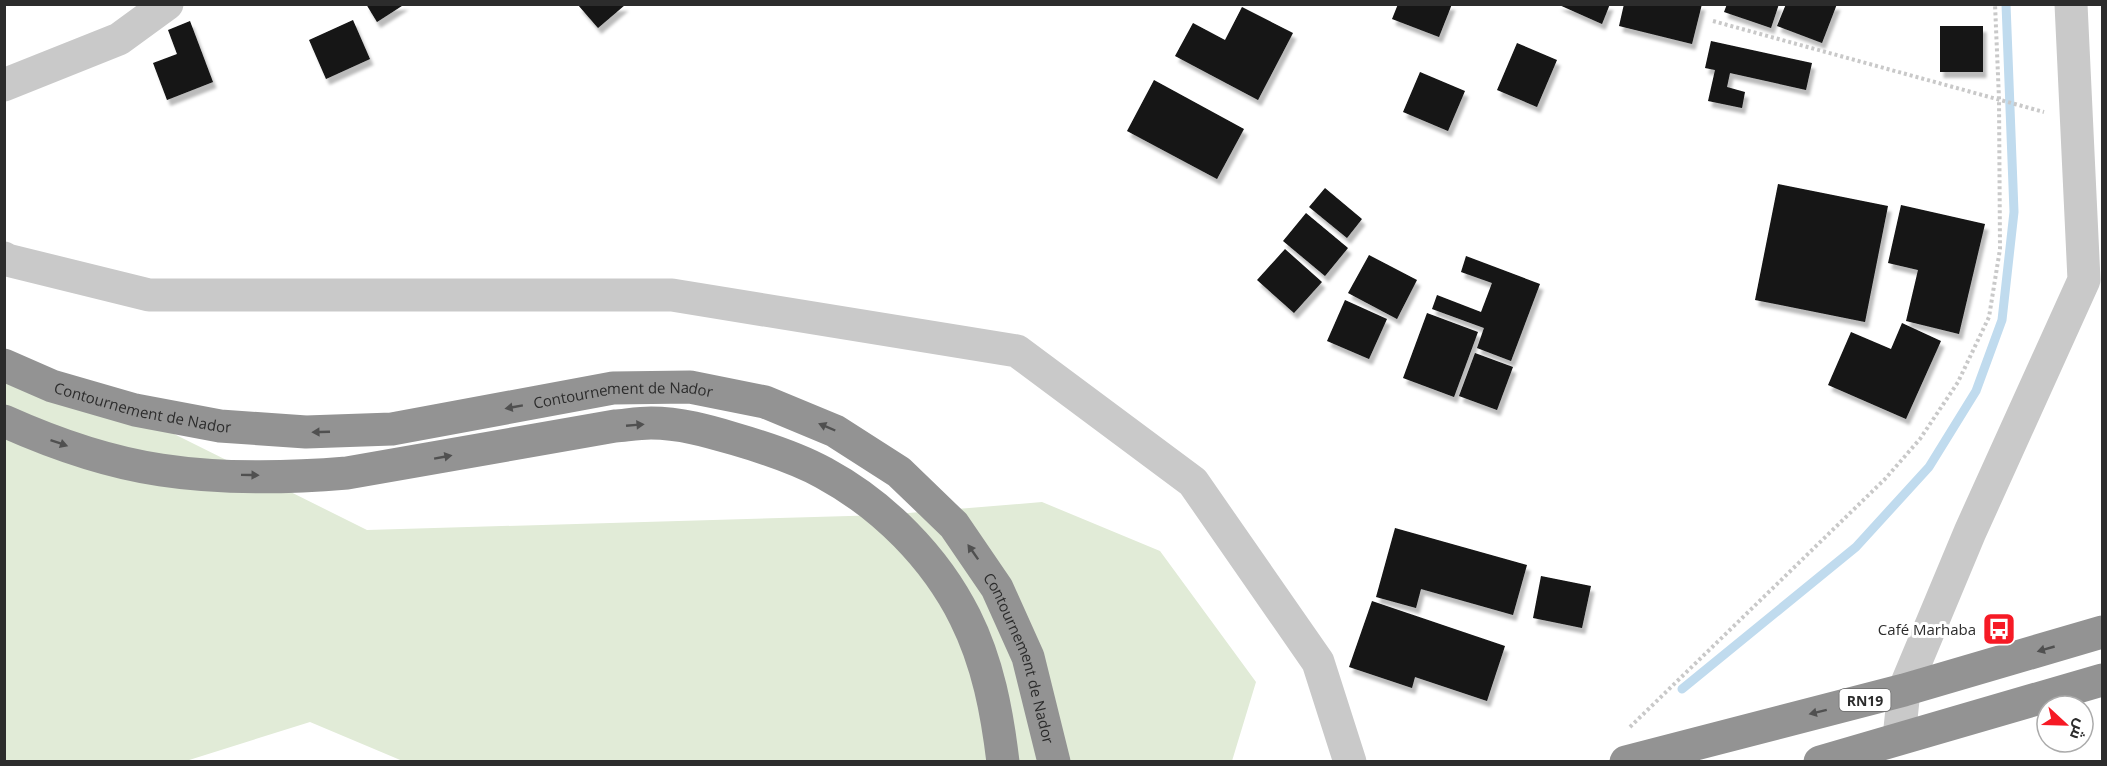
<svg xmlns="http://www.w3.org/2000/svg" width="2107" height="766" viewBox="0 0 2107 766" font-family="'Open Sans',Cairo,sans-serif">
  <defs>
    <filter id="shadow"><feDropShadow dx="3.5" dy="6" stdDeviation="1.5" flood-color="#0004"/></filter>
  </defs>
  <rect width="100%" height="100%" fill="#fff"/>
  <path fill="#e1ebd7" d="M4,360L160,427L367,530L884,515L1042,502L1160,551L1256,682L1232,761L405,762L310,722L186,761H5Z"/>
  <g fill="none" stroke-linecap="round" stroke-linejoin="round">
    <path stroke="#c0dbee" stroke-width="9" d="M1682,689L1856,547L1929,467L1976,391L2002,320L2014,212L2006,4"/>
  </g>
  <path fill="#131313" filter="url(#shadow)" d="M366,4H405L377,22Z
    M1398,4H1452L1439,37L1392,19Z
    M1557,4H1610L1602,24Z
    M1624,4H1702L1692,44L1619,26Z
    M1727,4H1779L1771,28L1724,12Z
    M1786,4H1837L1822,43L1777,26Z
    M578,5H625L598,28Z
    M1242,7L1293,33L1258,100L1175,56L1193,23L1225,40Z
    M353,20L370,59L326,79L309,40Z
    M190,21L213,82L167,100L153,63L177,54L168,30Z
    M1940,26H1983V72H1940Z
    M1711,41L1812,63L1806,90L1730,73L1727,87L1745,92L1742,108L1708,101L1715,70L1705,68Z
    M1517,43L1557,60L1537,107L1497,90Z
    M1420,72L1465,91L1448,131L1403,112Z
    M1154,80L1244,129L1217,179L1127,131Z
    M1778,184L1888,206L1865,322L1755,300Z
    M1325,188L1362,219L1347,238L1309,207Z
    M1901,205L1985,224L1959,334L1906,321L1918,270L1888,263Z
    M1306,213L1348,248L1325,276L1283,241Z
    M1285,249L1322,282L1294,313L1257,280Z
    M1369,255L1417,280L1397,319L1348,293Z
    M1466,256L1540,284L1511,361L1477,348L1484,328L1432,309L1437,295L1481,312L1492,283L1461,272Z
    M1345,300L1387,319L1369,359L1327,341Z
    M1427,313L1478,332L1454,397L1403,378Z
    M1902,323L1941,341L1906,419L1828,385L1851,332L1891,349Z
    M1475,353L1513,367L1497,410L1459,396Z
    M1395,528L1527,565L1513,615L1421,589L1416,608L1376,597Z
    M1541,576L1591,586L1582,628L1533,618Z
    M1372,601L1505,646L1487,701L1415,677L1412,688L1349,667Z"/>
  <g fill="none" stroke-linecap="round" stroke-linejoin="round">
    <path stroke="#c9c9c9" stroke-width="4" stroke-dasharray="3 3" stroke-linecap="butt" d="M1713,21L2044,112
      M1630,727L1885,479L1920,439L1958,382L1989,317L2000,249L1999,99L1995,4"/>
    <path stroke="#c9c9c9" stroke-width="33" d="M4,85L119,39L167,4
      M4,258L7,260L149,295H672L1017,351L1193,482L1318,662L1350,762
      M1899,738L1904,690L1970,532L2084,280L2071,4"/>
    <g stroke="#939393" stroke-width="33">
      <path id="s1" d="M4,365L52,386L135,410L220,426L306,432L392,429L613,388L690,387L765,402L835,431L899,472L954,525L997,588L1028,657L1054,762"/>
      <path d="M4,421C53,443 107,462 161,470C220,479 287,478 347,473L615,426C627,425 639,423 651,423C680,423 708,431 735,439C766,448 797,458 824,473C883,505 935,557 965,617C988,663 997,712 1003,762"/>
      <path d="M1626,762L1904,690L2102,632"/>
      <path d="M1820,762L2102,680"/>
    </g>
  </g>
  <defs><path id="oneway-solid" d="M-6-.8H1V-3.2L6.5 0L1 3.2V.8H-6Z" transform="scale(1.5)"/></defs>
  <g fill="#505050">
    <use href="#oneway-solid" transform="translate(514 407) rotate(170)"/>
    <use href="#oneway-solid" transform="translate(635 425) rotate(-5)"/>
    <use href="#oneway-solid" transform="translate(827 427) rotate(-157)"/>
    <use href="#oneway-solid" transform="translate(321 432) rotate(178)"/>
    <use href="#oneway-solid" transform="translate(59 443) rotate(19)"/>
    <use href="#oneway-solid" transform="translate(443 457) rotate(-10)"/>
    <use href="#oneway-solid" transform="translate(250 475) rotate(1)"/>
    <use href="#oneway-solid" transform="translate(973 552) rotate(-125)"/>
    <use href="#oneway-solid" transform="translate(2046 649) rotate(164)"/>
    <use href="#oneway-solid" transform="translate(1818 712) rotate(166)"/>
  </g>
  <defs>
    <g id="bus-square" transform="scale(1.725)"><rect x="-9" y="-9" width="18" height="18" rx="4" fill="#f61a25" stroke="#fff"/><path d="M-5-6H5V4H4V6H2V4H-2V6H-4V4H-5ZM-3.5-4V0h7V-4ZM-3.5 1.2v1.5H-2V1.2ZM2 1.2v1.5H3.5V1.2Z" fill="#fff"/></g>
  </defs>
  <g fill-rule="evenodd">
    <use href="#bus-square" x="1999" y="629"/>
  </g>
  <g text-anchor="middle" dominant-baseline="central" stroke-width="6" stroke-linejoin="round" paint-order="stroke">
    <rect fill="#fff" stroke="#6b6b6b" stroke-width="1.5" x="1839.5" y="689" width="51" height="22" rx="4.5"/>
    <g font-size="14" font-weight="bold" fill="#2c2c2c">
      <text x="1865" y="700">RN19</text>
    </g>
    <g font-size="15" fill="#2c2c2c" stroke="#fff">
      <text stroke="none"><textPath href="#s1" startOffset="632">Contournement de Nador</textPath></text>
      <text stroke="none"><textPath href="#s1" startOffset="146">Contournement de Nador</textPath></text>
      <text stroke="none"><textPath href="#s1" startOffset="1154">Contournement de Nador</textPath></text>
    </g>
    <g font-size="15" fill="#2c2c2c" stroke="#fff" text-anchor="end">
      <text x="1976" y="629">Café Marhaba</text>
    </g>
  </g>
  <rect width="2107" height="766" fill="none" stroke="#2c2c2c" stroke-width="12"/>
  <g transform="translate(2065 724) rotate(112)"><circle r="28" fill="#ffffff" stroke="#ababab" stroke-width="1.5"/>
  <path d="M0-4.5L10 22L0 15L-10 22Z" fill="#f61a25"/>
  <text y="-9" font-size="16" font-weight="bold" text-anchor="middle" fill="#2c2c2c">ش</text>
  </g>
</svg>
